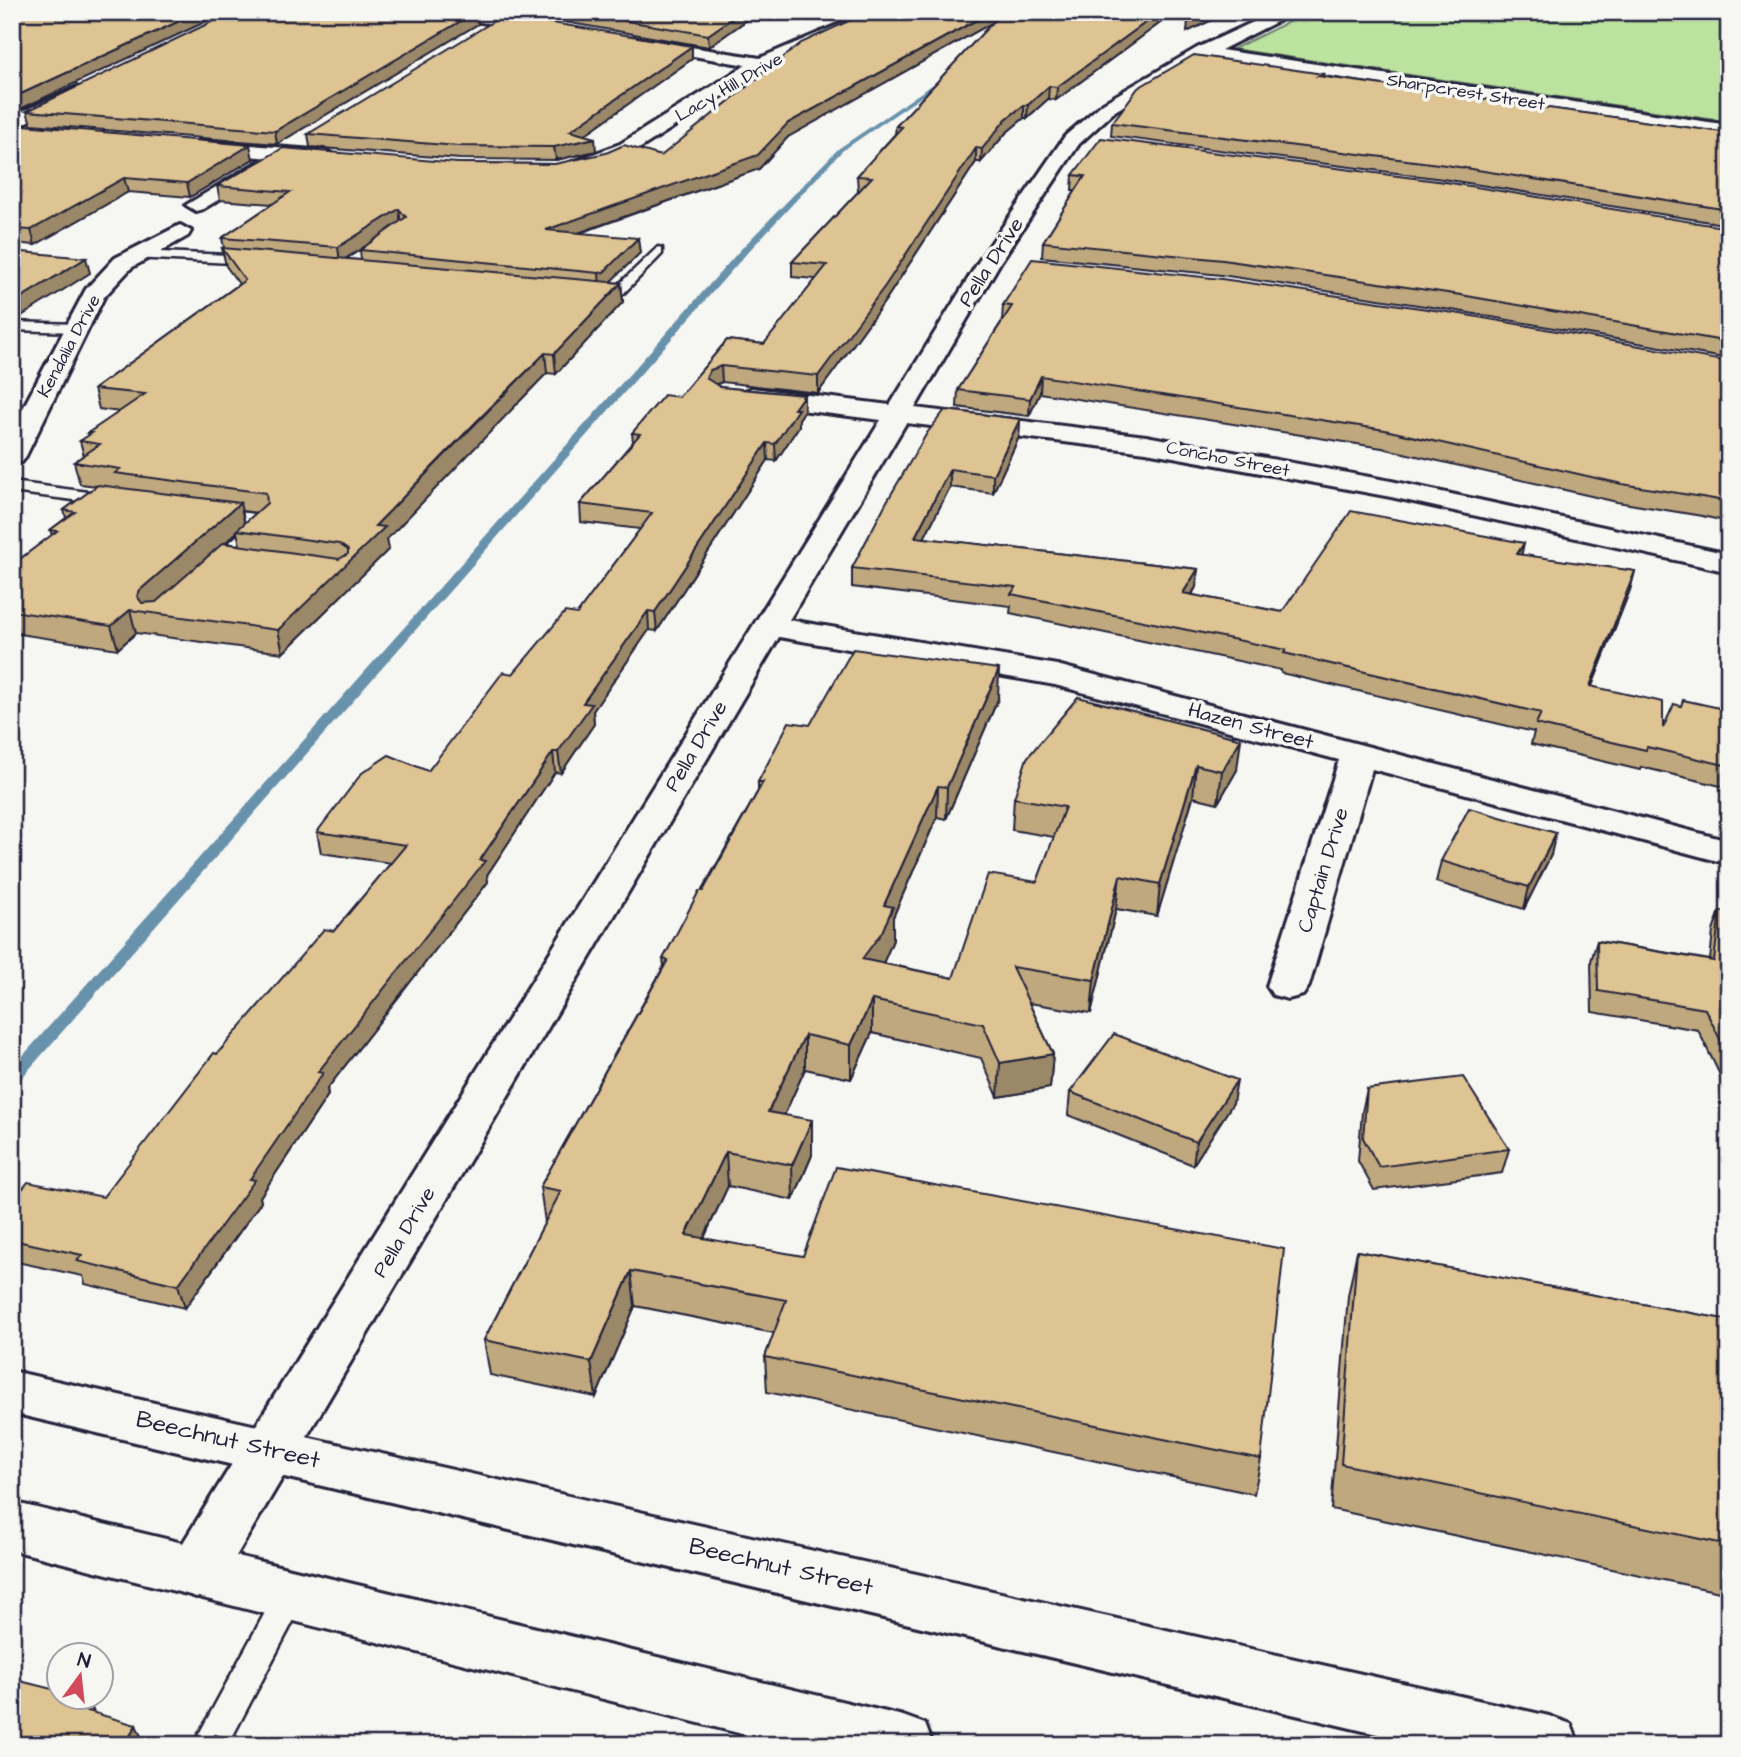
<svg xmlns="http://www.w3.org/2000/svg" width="1741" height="1757" viewBox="0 0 1741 1757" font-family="'Architects Daughter',sans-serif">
  <rect width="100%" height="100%" fill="#f6f6f2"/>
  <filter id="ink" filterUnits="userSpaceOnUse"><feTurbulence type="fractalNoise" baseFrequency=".0143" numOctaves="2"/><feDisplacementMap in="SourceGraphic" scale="14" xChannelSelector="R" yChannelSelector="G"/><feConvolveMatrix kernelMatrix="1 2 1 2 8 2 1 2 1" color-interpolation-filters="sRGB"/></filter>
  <g filter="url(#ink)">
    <path fill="#bbe39f" stroke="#6e826d" stroke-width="2" d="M1309,12H1729V122L1233,49Z"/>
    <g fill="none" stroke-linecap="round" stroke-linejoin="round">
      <path fill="#6892ac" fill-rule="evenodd" d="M951,72L956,73L842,151L747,253L18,1082L12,1083V1068L741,249L838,149Z"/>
      <g stroke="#22223b" stroke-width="5">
        <path id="lane" d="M658,247L662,248V254L623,294L593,297V291L615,288Z
          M138,251L251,256L257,260L251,264L134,258L132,255Z
          M12,322L77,324L84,328L77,332L12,330Z
          M12,482L111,495L119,500L111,505L12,492Z
          M215,509L264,515L272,520L222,568H210V560L251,523L209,517V511Z
          M291,1581L302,1585L307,1595L228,1745H193L280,1585Z"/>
      </g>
      <g stroke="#22223b" stroke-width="6">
        <path id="street" d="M438,12H481L549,22L557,27L549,32L446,17Z
          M868,12H890L768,67L634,152L579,172L569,166L572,162L620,144L746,65L640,47L632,42L634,38L760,58Z
          M1275,12H1296L1221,50L1729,125V137L1206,57L1115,111L1079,144L1001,261L915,408L1146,436L1391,481L1729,554V572L1391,497L1146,452L906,423L789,620L1057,665L1729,841V864L1372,769L1309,986L1303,995L1288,999L1273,995L1267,986L1339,760L1055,685L779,637L216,1590L196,1597L176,1590L168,1572L176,1554L881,420L752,404L743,401L739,396L743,391L752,388L890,405L979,261L1065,136L1103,103L1197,48Z
          M77,87L86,92L83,96L12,129V116Z
          M199,141L327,151L337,157L327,163L192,151L189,147Z
          M264,158L271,160L274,164L271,168L203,209L196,211L186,205Z
          M180,225L191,231L188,236L131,268L104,297L26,456L22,462L12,464V429L86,289L115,258Z"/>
      </g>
      <g stroke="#22223b" stroke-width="6">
        <path id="secondary" d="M12,1371L1549,1716L1571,1724L1579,1745H1423L12,1413Z
          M12,1502L903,1716L925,1724L933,1745H786L12,1550Z"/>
      </g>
      <use href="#lane" fill="#f6f6f2" fill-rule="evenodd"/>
      <use href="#street" fill="#f6f6f2" fill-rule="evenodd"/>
      <use href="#secondary" fill="#f6f6f2" fill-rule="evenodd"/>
    </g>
    <path fill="#bfa87e" stroke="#22223b" stroke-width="2" fill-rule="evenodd" d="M507,12H758L709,47Z
      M868,12H1175L1056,100L1048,99L1027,118H1024L1006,133L981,162H976L885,301L818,393L722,382L717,384L720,387L804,395V412L799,419V426L776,461L768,460L657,631L649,630L593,711L594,724L561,773L555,772L487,875L488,882L327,1089L328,1095L260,1197L261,1202L185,1308L85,1284L83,1276L12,1261V1202L103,1197L217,1054L334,931L391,863L321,853L317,832L428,771L513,674L577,614L640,529L581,522L580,504L633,442L632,433L679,397L727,340L764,344L816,279L792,277V262L860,190H858L857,176L895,134L896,126L992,23L788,137L759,169L580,233L640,253L610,282L621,283L623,302L556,374L547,373L479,443L387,539L389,549L283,653L136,633L118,649L12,633V565L52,535L50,530L66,518L64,510L97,486L80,484L74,462L84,456L80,441L89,436L88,433L120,412L99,409L94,389L239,284L226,266L222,248H224L222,238L272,204L220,200L217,186L458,163L555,164L661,156ZM360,250L361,260L346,259ZM242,511L257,513L245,523ZM237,532L240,545L225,543Z
      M478,24L277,144L31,124L27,111Z
      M692,59L584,135L596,151L556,160L460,159L310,147L308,134Z
      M1323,74L1322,77L1729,133V225L1443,179L1111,136L1112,123Z
      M12,124L253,159L190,197L128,192L35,245L12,243Z
      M1073,175L1729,228V359L1458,311L1221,275L1042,257L1043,242L1076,190H1072Z
      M1003,305L1729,362V522L1702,516L1617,502L1382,448L1040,393L1029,416L957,407L958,390L1002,321Z
      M945,410L1020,419L1019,437L993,493L950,487L924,538L1198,569L1196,587L1192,595L1282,612L1521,555L1635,571L1630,590L1592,686L1663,728L1681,706L1729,710V788L1641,767L1640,770L1531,744L1534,732L1281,673V670L1010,613L1011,606L852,587V568Z
      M1078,697L1237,770L1218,803L1193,797L1157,916L1116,909L1091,1013L1029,1003L1053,1054L1050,1088L998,1097L981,1058L872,1033L851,1079L805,1069L784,1115L812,1155L793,1200L728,1186L704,1238L1261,1459L1254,1494L767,1392L765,1357L774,1333L635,1306L596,1397L490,1375L484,1340L545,1222L540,1187L664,966L663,959L758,791V782L810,725L998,699L946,819L937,817L893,917V940L883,963L953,978L1037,882L1054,837L1012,830L1014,798Z
      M1551,855L1524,909L1436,882L1441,861Z
      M1720,911L1729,913V1079H1722L1698,1030L1592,1012L1591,961L1597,941L1710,960L1713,931Z
      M1367,1089L1509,1149L1502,1173L1374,1190L1358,1161L1362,1112Z
      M1070,1092L1233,1103L1193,1165L1068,1115Z
      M1357,1251L1729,1320V1594L1331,1509L1348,1296Z"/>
    <path fill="#9b8867" stroke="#22223b" stroke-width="2" d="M199,12H226L12,113V98Z
      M476,12L478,24L277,144L275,131Z
      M741,12H758L709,47L708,35Z
      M845,12H861L845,19Z
      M991,12H1011L788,137L759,169L547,244L546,230L788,123Z
      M1160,12H1175L1056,100L1057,87Z
      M1206,12H1229L1187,32L1188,20Z
      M692,46V59L573,143L595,138L596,151L556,160L554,147L570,131Z
      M1049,86L1048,99L1027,118L1028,105Z
      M1024,105V118L1006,133L981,162L982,149L1006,119Z
      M250,145L253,159L190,197L187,183Z
      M976,148V162L885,301L818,393V376Z
      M124,178L128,192L35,245L31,230Z
      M399,209L401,224L340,262L338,247Z
      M638,238L640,253L605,287L600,288L599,273Z
      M86,258L90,273L12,322V303Z
      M621,283L623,302L556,374L554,354Z
      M545,353L547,373L387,539L389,549L283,653L278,630L375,526Z
      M721,366L722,382L711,386L706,378L710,370Z
      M1041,376L1040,393L1029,416L1030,399Z
      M804,395V412L799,419V426L776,461L775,444L794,409Z
      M1020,419L1019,437L993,493V475Z
      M767,443L768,460L657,631L655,612Z
      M950,469V487L915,556V537Z
      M240,503L245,525L237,530V532L146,613L137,596L140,590Z
      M1524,543L1520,562L1517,554Z
      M1198,569L1196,587L1181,612L1183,593Z
      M1635,571L1630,590L1584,706L1590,686Z
      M130,610L136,633L118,649L111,626Z
      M648,611L649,630L593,711L594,724L561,773L558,752L583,703Z
      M999,669L998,699L946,819L947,787Z
      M1241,739L1237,770L1218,803L1222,771Z
      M553,752L555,772L487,875L488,882L327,1089L328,1095L260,1197L261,1202L185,1308L178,1285L250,1179L318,1072L480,860Z
      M1196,765L1193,797L1157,916L1160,884Z
      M938,786L937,817L893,917V940L882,966L862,959L884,905Z
      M1556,833L1551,855L1524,909L1529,887Z
      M1120,876L1116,909L1091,1013L1094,980Z
      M872,1000V1033L851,1079V1045Z
      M805,1035V1069L770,1147L768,1112Z
      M1053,1054L1050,1088L998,1097L1000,1063Z
      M1237,1080L1233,1103L1193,1165L1196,1142Z
      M812,1120V1155L793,1200L792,1165Z
      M726,1152L728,1186L689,1270L686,1235Z
      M631,1271L635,1306L596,1397L591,1362Z
      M88,1699L107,1743L81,1709Z
      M136,1725L145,1745H125Z"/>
    <path fill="#dec393" stroke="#22223b" stroke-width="2" d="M12,12H199L12,98Z
      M232,12H476L275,131L27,111Z
      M574,12H741L708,35Z
      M868,12H991L788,123L758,155L546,230L638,238L604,272L599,273L360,250L406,217L399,209L338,247L222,238L290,192L217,186L283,148L458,163L555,164L606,153L624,145L661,156L801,43Z
      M1002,12H1160L1057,87L1049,86L1028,105H1024L1006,119L982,149L976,148L885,286L818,376L721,366L710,370L706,378L720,387L804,395L794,409H798L775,444L767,443L655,612L648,611L583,703L592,704L558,752H553L480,860L485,861L318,1072L323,1073L250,1179L255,1180L178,1285L77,1261L82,1255L12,1240V1202L28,1182L103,1197L214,1053L217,1054L324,929L334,931L406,845L317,832L362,773L389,755L428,771L503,672L513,674L565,612L577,614L652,513L580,504L640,434L632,433L664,395L679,397L727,340L764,344L827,265L792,262L872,177L857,176L902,127L896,126Z
      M1194,12H1206L1188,20Z
      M504,15L692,46L570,131L595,138L554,147L458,146L308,134Z
      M1194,55L1323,74L1318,76L1729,133V210L1446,165L1112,123L1138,88Z
      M12,124L250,145L187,183L124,178L31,230L12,229Z
      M1101,138L1445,182L1729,228V342L1461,295L1223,260L1043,242L1085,176L1073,175Z
      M222,248L621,283L554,354L545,353L476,422L375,526L385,527L278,630L130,610L111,626L12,611V565L57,531L50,530L75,512L64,510L98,485L240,503L140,590L137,596L142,603L156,602L223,543L339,559L348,554V550L339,544L237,530L267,503L266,493L115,473L120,469L74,462L100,444L80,441L92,433H88L145,394L94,389L245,280Z
      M12,251L86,258L12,303Z
      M1032,259L1222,279L1461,314L1729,362V502L1708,498L1622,484L1385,430L1041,376L1030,399L958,390L1012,306L1003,305Z
      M945,410L1020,419L993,475L950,469L915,537L1198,569L1183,593L1282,612L1351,511L1524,543L1517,554L1635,571L1590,686L1663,702V728L1674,704L1681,706L1683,700L1729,710V766L1647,747L1646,750L1536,724L1541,713L1284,653L1286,650L1011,594L1016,587L852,568L886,503L927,433Z
      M853,649L999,669L947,787L938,786L884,905L893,907L882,932L862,959L953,978L988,874L1037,882L1065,807L1014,798L1027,758L1078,697L1241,739L1222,771L1196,765L1160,884L1120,876L1094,980L1012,967L1053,1054L1000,1063L983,1024L872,1000L851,1045L805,1035L768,1112L812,1120L792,1165L726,1152L686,1235L803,1256L836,1167L1284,1249L1261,1459L765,1357L786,1300L631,1271L591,1362L484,1340L561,1191L540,1187L668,960L663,959L699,891H703L763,782H758L789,722L810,725Z
      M1469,808L1556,833L1529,887L1441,861Z
      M1720,911L1729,913V1057L1705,1009L1598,991L1597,941L1714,961Z
      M1114,1034L1237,1080L1196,1142L1070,1092Z
      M1463,1077L1509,1149L1379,1167L1363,1138L1367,1089Z
      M1357,1251L1729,1320V1545L1341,1464Z
      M12,1679L60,1691V1698H83L88,1699L81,1709L136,1725L125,1745H12Z
      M215,1735L253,1745H210Z"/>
  </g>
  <g text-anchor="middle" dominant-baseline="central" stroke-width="7" stroke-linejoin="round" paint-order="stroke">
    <g font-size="18" fill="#22223b" stroke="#f6f6f2">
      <text transform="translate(729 87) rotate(-30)">Lacy Hill Drive</text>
      <text transform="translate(1466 92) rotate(9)">Sharpcrest Street</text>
      <text transform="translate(69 346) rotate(-62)">Kendalia Drive</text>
      <text transform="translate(1228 459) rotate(11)">Concho Street</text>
    </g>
    <g font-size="21" fill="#22223b" stroke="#f6f6f2">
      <text transform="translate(991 262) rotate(-57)">Pella Drive</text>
      <text transform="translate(1251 726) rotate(15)">Hazen Street</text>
      <text transform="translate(696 746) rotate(-59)">Pella Drive</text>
      <text transform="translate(1323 870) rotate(-73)">Captain Drive</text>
      <text transform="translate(404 1232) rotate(-59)">Pella Drive</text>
    </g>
    <g font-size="24" fill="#22223b" stroke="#f6f6f2">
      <text transform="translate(228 1440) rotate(13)">Beechnut Street</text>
      <text transform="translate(781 1567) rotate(13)">Beechnut Street</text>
    </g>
  </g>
  <rect width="1741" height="1757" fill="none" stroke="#f6f6f2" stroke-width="42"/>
  <rect x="21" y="21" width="1699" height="1715" fill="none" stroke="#22223b" stroke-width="2.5" filter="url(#ink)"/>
  <g transform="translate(80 1676) rotate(15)"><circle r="33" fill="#f6f6f2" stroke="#a1a1a9" stroke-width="2"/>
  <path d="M0-5L12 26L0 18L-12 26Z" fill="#d1495b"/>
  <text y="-10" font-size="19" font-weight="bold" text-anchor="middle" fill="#22223b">N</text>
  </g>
</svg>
